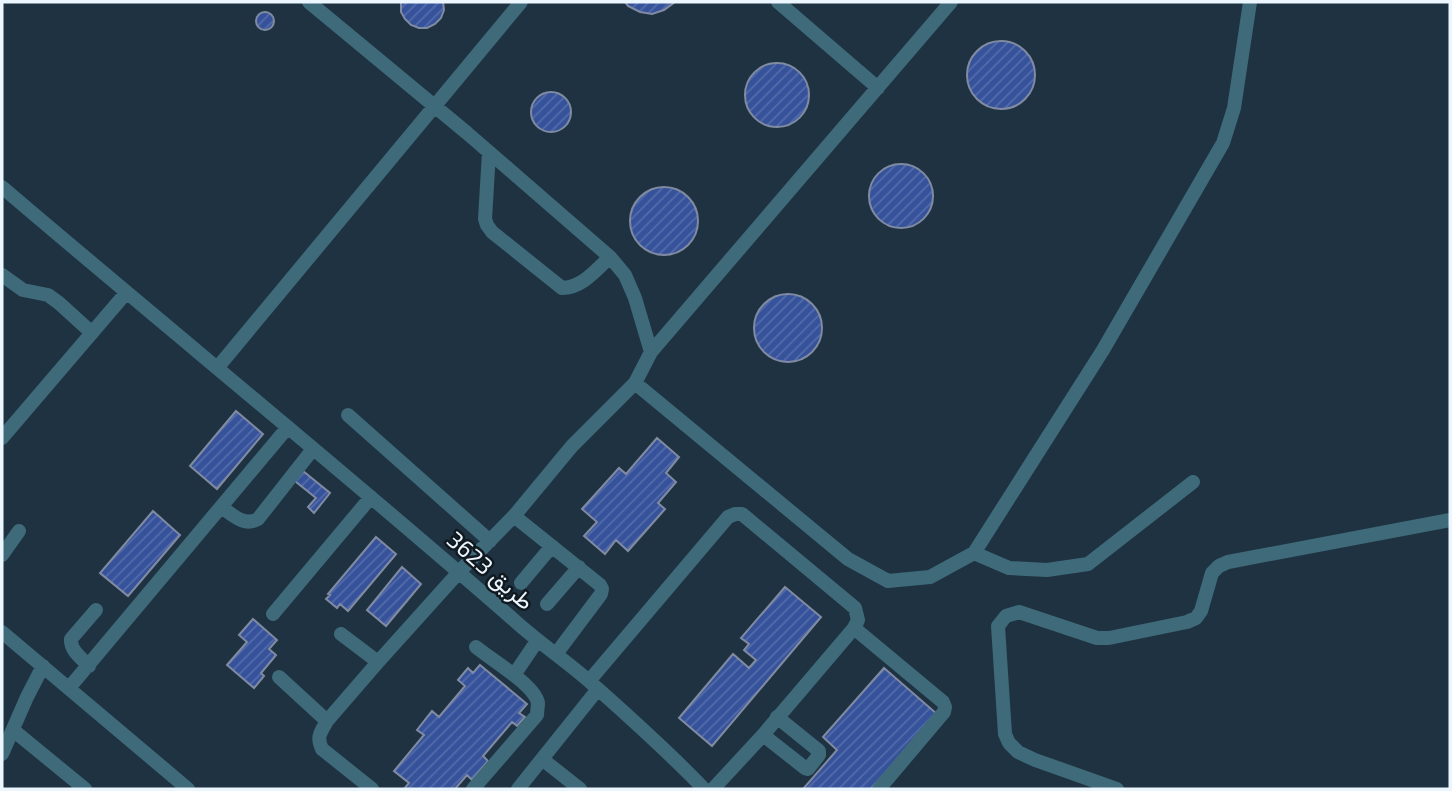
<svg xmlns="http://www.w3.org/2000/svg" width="1452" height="791" viewBox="0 0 1452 791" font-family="'Exo 2',Vazirmatn,sans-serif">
  <defs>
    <pattern id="building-hatch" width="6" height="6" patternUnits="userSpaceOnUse" patternTransform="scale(1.75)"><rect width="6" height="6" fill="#36529b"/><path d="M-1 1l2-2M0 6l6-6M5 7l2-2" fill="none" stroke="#536caa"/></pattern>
  </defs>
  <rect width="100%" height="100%" fill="#1f3241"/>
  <path fill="url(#building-hatch)" stroke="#808ba2" stroke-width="2" d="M401,2H443L444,10L441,18L435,24L427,28H419L411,25L405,19L401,12Z
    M625,2H675L664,10L652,14L640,12L628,6Z
    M256 21a9 9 0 1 1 18 0a9 9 0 1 1-18 0Z
    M967 75a34 34 0 1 1 68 0a34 34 0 1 1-68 0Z
    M745 95a32 32 0 1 1 64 0a32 32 0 1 1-64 0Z
    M531 112a20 20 0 1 1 40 0a20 20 0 1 1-40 0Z
    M869 196a32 32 0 1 1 64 0a32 32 0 1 1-64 0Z
    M630 221a34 34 0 1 1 68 0a34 34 0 1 1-68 0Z
    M754 328a34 34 0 1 1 68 0a34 34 0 1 1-68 0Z
    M236,411L263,434L217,489L190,466Z
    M657,438L679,457L666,473L676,482L658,503L665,509L628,551L616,540L605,554L584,536L597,522L582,509L619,468L626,474Z
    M303,471L330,493L314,513L308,507L316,498L295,481Z
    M153,511L180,535L128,596L100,573Z
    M376,537L396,554L348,611L340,604L337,608L326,599L330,595L328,594Z
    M402,567L421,584L386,626L367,610Z
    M785,587L821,617L712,746L679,718L733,654L749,668L756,660L744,650L749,644L741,638Z
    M253,619L277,640L269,649L276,655L261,673L264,676L254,688L227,665L247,642L239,635Z
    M480,665L527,704L519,713L525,717L517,726L512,722L483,756L488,761L472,780L467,775L455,789H404L409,783L394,771L424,735L417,730L432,711L439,717L465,686L458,680L468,668L473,673Z
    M884,668L937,714L871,789H803L837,750L823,737Z"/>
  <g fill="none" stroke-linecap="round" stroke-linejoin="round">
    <path stroke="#3e6a7a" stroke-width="14" d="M778,2L878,88
      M489,152L485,219L487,225L492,232L562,288C582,288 596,270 610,257
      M2,187C172,332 346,473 515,621C538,642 565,660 589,681C628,716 668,751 704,789
      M2,275L23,290L48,295L59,303L92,333
      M651,352L951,2
      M218,367L521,2
      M635,383L848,559L888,581L930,577L974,553L1103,350L1223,143L1234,108L1250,2
      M348,415L490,541
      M2,438L126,293
      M221,507C233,515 244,527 258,519L313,449
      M514,516L600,585L602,589L601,594L556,654
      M974,553L1009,568L1047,570L1088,564L1193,482
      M2,555L19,531
      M521,583L552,546
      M547,604L579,567
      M273,614L371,497
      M854,628L943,702L945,707L944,712L879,789
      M2,632L188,789
      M341,634L378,662
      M89,666C81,658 70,650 71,639L96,610
      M514,675L537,641
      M279,677L327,721L378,662L459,572L514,516L572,446L635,383L651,352L635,298L625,275L610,257L467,133L309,2
      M589,681L728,517L735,514H742L855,608L858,620L854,628L763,735L713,789
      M69,688L288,427
      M327,721C321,732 316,736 322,749L372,789
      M13,730L85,789
      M763,735L805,768L808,769L819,755V751L777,717
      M2,754L27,697L43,666
      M542,759L580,789
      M473,789L537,715C537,712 538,706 538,703C535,685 490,659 476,647
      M518,789L598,689
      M1117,789L1035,760L1018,752L1009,743L1005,734L998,626L1006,616L1019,612L1097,638H1109L1187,622L1196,618L1201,611L1212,573L1219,566L1228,562L1450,520"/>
  </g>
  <g text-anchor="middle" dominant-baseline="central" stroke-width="5" stroke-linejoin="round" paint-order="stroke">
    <g font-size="23" fill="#ecf6fe" stroke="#10191f">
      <text transform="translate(491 570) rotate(41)">طريق 3623</text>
    </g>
  </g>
  <rect width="1452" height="791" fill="none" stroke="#ecf6fe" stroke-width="7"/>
</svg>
